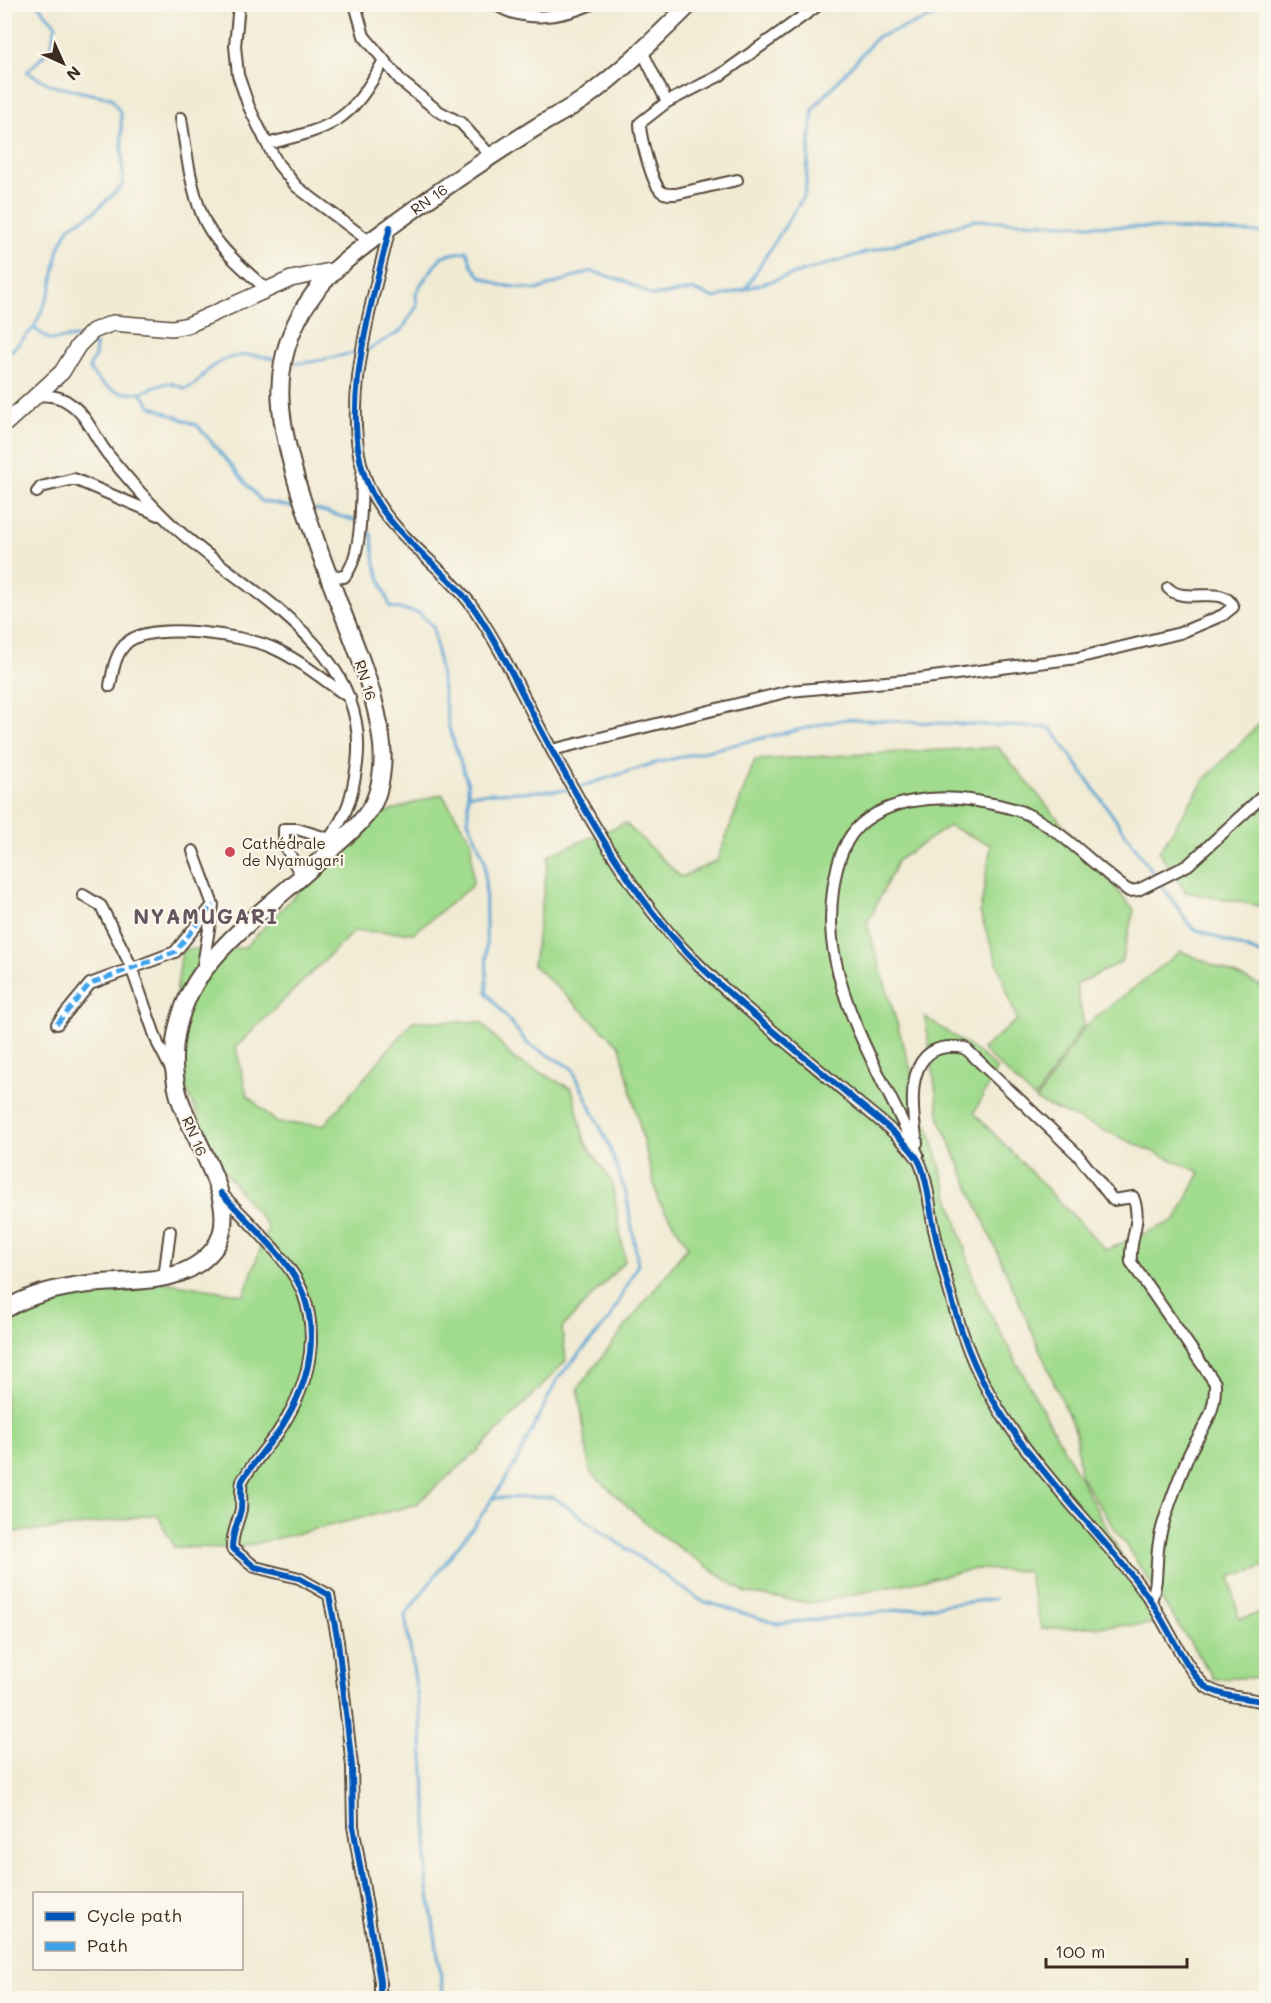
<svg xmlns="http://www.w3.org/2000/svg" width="1271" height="2003" viewBox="0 0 1271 2003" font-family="Mali,sans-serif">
  <rect width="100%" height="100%" fill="#fbf7ec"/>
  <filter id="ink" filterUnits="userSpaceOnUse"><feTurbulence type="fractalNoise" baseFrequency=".0167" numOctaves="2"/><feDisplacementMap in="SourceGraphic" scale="12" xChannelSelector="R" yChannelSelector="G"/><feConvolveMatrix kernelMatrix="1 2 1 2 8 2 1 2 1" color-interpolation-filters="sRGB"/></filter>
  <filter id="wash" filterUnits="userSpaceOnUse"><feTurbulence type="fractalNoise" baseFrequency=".008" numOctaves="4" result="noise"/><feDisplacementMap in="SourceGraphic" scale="24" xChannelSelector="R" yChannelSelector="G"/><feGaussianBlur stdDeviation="1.35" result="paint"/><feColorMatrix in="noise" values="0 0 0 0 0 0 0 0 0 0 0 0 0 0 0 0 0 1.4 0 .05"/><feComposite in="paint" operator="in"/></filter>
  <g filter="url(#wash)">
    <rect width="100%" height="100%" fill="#f1ebd4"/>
    <path fill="#a1db8d" stroke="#6e8256" stroke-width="1.5" d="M1266,717V907L1186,892L1159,852L1205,779Z
      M998,747L1134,910L1121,962L1076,985L1084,1024L1035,1099L982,1049L1017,1020L980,913L991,845L949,826L898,860L867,924L977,1289L1159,1624L1042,1629L1027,1571L976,1569L810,1603L746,1593L656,1532L590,1472L578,1388L688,1246L658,1200L620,1046L533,965L549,855L625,823L681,877L717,861L755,760Z
      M442,794L471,840L473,885L414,933L354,931L236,1047L247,1095L277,1123L324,1125L413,1021L481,1022L514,1059L572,1089L585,1142L612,1182L625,1261L562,1328L566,1361L479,1450L415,1505L237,1548L174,1547L157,1514L73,1527L5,1533V1308L121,1275L244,1295L268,1227L220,1166L169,1049L182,949L244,948L371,817Z
      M1181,951L1266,988V1566L1230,1577L1239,1619L1266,1612V1677L1214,1679L1080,1476L1076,1433L940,1120L925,1017L979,1053L997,1069L974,1113L1106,1250L1176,1220L1200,1172L1036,1101L1085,1026Z"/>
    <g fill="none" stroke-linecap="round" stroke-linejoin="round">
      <path stroke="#5ba3d2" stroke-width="3" d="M37,4L56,25L51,48L27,72L53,86L111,98L121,114L123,185L93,213L69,227L59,248L51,289L34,328L50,340L76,337
        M744,291L805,194L813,109L877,37L969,4
        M89,343L96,346L95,356L89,368C99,386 119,397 141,392C160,388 164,377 185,389C196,386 200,378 207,371C226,353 252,352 276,360
        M369,349L401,331L417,306L416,294L421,284L442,256L467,251L472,266L480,276L500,285L537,290L591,271L627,282L653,296L693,290L715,298L974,220L1266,233
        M4,358L34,328
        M295,363C316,364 335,355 356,353
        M140,392L151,406L198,426L261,501L298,508
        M315,509L357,521
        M364,527L372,536L375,564L390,607L419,613L433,626L449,728L468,784V820L485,861L487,993L528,1044L572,1068L608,1143L626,1193L638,1264L609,1320L558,1378L514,1466L479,1519L405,1615L420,1714L427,1815V1879L444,1998
        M576,788L655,763L845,719L1051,728L1192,928L1266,956
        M469,794L570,790
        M494,1498L553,1497L700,1600L778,1624L995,1599"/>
    </g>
  </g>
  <g filter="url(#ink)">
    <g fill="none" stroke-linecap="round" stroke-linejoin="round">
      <g stroke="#564739" stroke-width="14">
        <path id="street" d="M239,4L235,46L238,75L249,107L267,144L278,164L297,187L369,241
          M355,4L364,36L402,82L438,111L461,123L492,157
          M495,4C524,24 562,17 592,4
          M642,51L667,102L719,76L820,4
          M667,102L640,123C640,135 652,186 662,192C666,195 671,194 676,194L737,180
          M181,118C186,150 190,185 202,215C214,245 243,268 266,289
          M267,144C334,127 350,123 384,60
          M390,227C373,300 336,415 369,487C391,536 444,566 475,610C501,648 520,690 541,730C581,805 633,898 692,958C742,1008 798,1051 850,1096C872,1115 901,1135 917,1158C927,1172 930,1211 934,1229C943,1270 954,1312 969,1351C1007,1447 1086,1513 1146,1594C1163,1617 1186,1670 1205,1686C1219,1697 1249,1698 1266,1702
          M39,395C50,396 60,396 69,403C88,415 96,441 110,457C128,479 148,502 168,521C240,591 372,645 357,764C352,797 349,811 329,839
          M37,492L41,487L74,479L159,515
          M327,574L344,577C363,556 361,503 362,474
          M110,686C113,670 115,652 129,641C155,622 244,635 273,648C300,660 325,681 350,698
          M552,750L790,691L918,679L1077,658L1180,633L1223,615L1233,607C1224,583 1185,606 1168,588
          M193,851L213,905L202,971
          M302,877L284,844V829H297L333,840
          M83,895L101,906L130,964L158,1044L172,1071
          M57,1024L90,984L175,952L213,905
          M917,1143C910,1102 904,1037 965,1048L1077,1154L1113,1200L1133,1197C1143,1221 1129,1237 1131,1262L1215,1383C1216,1419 1200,1428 1187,1459C1178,1481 1162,1520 1159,1542C1155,1564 1159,1580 1151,1601
          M918,1155C890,1091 848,1027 835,958C827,921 830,851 861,824C889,800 934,795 970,800C988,803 1010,806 1027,814C1066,833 1094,866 1129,891L1138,890L1188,865L1266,793
          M221,1193C246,1220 293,1262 304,1296C321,1346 305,1392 277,1434C271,1441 243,1477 242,1482C240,1490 242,1500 241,1509C238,1523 232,1533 232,1548L255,1567L299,1578L329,1595L338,1642L352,1766L353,1826L380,1981V1998
          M164,1278L170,1231"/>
      </g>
      <g stroke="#564739" stroke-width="18">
        <path id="secondary" d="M4,425L62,372L78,346L93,331L113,323L172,328L188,325L291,279L330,271"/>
      </g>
      <g stroke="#564739" stroke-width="20">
        <g id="primary">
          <path id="s1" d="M4,1310C29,1295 60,1287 89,1284C131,1279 183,1287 213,1250C247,1208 189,1137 178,1093C170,1061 174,1027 188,997C213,941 292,890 336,845C349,833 363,822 372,806C381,789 384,764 382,745C377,695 356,647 338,601C323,562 309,523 297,483C281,425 269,376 298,319C320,276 353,254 391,226C439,191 487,158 538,126C553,117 569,109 584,99C622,71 656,38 690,4"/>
        </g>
      </g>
      <use href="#street" stroke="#fff" stroke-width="10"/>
      <use href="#secondary" stroke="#fff" stroke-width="15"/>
      <use href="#primary" stroke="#fff" stroke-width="16"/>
      <path stroke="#3fa3ea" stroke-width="4.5" stroke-dasharray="9 4.5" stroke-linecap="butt" d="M57,1024L90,984L175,952L213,905"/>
      <g stroke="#fbf7ec" stroke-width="10">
        <path id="cycleway" d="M390,227C373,300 336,415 369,487C391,536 444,566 475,610C501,648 520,690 541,730C581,805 633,898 692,958C742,1008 798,1051 850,1096C872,1115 901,1135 917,1158C927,1172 930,1211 934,1229C943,1270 954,1312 969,1351C1007,1447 1086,1513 1146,1594C1163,1617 1186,1670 1205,1686C1219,1697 1249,1698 1266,1702
          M221,1193C246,1220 292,1261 304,1296C321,1346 305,1392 277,1434C271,1441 243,1477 242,1481C240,1490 242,1500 241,1509C238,1523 232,1533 232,1548L255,1567L299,1578L329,1595L338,1642L352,1766L353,1826L380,1981V1998"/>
      </g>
      <use href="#cycleway" stroke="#0057b8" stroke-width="6"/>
    </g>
  </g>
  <circle fill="#d1495b" stroke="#fbf7ec" stroke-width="2" cx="230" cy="852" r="6"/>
  <g text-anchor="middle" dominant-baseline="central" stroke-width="4.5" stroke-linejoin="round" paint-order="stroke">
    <g font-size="15" fill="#3b2a1e" stroke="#fbf7ec">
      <text stroke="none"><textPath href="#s1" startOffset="1442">RN 16</textPath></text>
      <text transform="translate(366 680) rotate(73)">RN 16</text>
      <text transform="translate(195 1136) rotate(67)">RN 16</text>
    </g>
    <g font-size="15" fill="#3b2a1e" stroke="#fbf7ec" text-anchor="start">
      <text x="242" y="843">Cathédrale<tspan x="242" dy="17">de Nyamugari</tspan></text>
    </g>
    <g font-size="21" font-weight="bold" letter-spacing="1.5" fill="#66565f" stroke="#fbf7ec">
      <text x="206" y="915">NYAMUGARI</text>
    </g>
  </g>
  <rect width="1271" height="2003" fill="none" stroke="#fbf7ec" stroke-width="24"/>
  <rect x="33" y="1892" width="210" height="78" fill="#fbf7ec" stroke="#aea59a" stroke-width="1.5"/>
  <rect x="45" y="1912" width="30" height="9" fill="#0057b8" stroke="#aea59a" stroke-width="1.5"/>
  <text x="87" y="1922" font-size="18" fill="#3b2a1e">Cycle path</text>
  <rect x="45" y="1942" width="30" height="9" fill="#3fa3ea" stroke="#aea59a" stroke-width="1.5"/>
  <text x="87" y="1952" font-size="18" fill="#3b2a1e">Path</text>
  <g transform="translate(63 63) rotate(135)" stroke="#fbf7ec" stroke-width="4.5" paint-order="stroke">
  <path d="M0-4.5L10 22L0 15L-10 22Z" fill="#3b2a1e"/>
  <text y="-9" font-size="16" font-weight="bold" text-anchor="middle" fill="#3b2a1e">N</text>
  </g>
  <path d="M1046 1958v9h141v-9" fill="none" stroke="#3b2a1e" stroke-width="3"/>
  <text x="1055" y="1958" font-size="18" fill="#3b2a1e" stroke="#fbf7ec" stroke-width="4.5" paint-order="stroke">100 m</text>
</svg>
